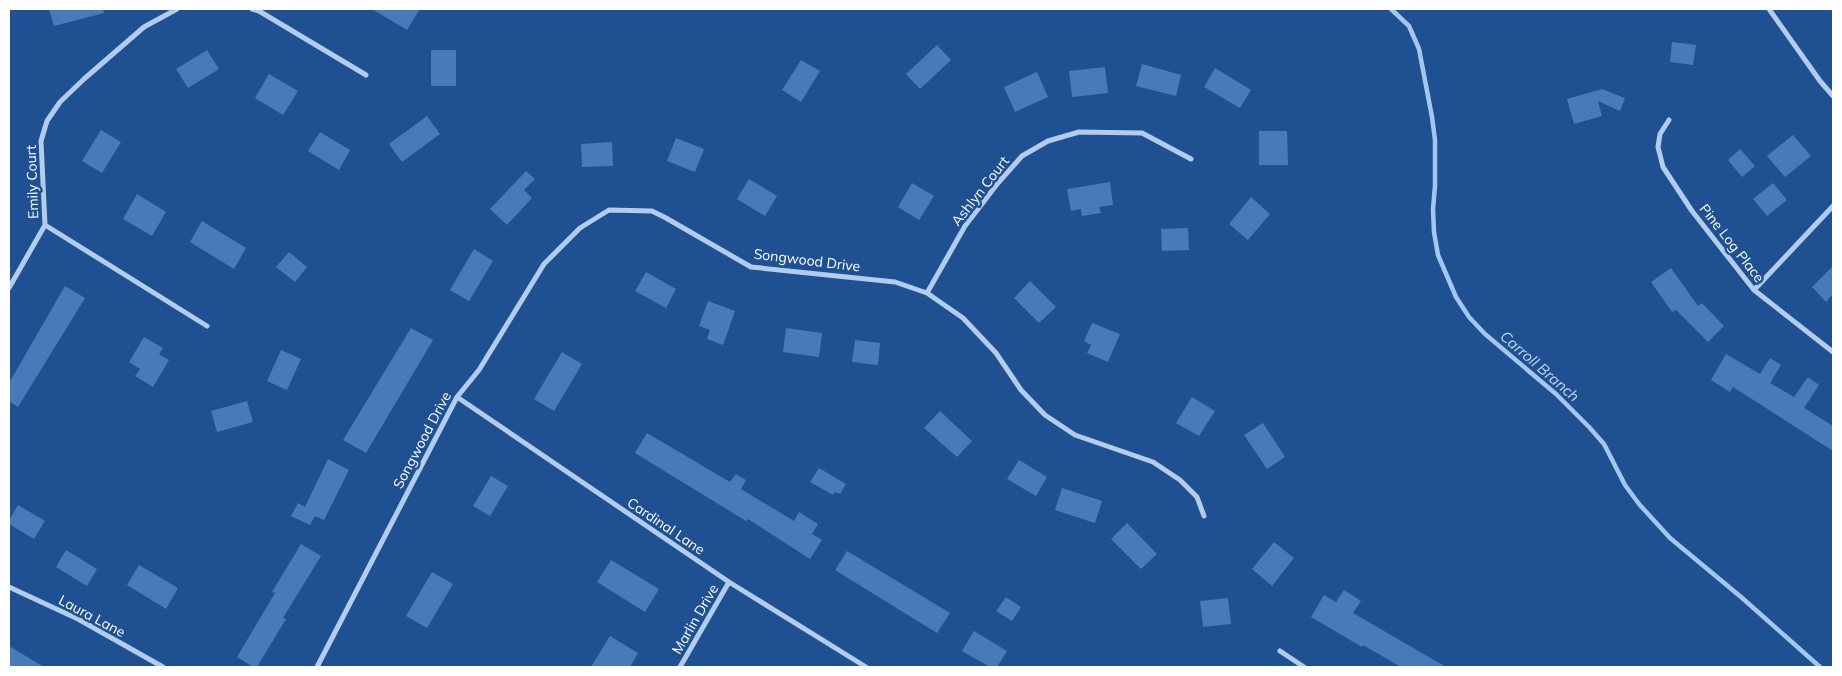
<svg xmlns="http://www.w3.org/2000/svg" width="1842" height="676" viewBox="0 0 1842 676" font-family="Mulish,sans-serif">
  <rect width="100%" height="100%" fill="#1f5192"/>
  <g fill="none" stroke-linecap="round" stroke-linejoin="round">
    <path stroke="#a4c7ef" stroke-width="4.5" d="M1391,9L1409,26L1419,49L1432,117L1435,140V186L1433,209L1434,232L1438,255L1456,297L1469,317L1485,334L1556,394L1589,427L1604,444L1625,485L1639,504L1670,538L1741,597L1820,667"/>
  </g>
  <path fill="#487ab9" d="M49,9H103L104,13L54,26Z
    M372,9H420L407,30Z
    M1672,42L1696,45L1693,65L1670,62Z
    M937,45L951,60L920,89L906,74Z
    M207,50L219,69L188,88L176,69Z
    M431,50H456V86H431Z
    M801,60L820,71L801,102L782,90Z
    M1142,64L1181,75L1176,96L1136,86Z
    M1105,67L1108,93L1072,97L1069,71Z
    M1215,68L1251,90L1240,108L1204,87Z
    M1037,72L1048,97L1015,112L1004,87Z
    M269,74L298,91L283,115L255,98Z
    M1602,89L1625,98L1620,111L1598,101L1602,116L1574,124L1567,99Z
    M427,116L440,134L402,162L389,144Z
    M101,130L121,142L102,173L82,161Z
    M1259,131H1287L1288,165H1259Z
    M320,132L350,150L339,170L308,151Z
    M1793,135L1811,156L1785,177L1767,156Z
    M676,138L704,149L695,172L667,161Z
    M612,142L613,166L582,167L581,144Z
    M1740,149L1755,166L1742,177L1728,160Z
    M526,171L535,179L524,190L532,198L507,225L490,209Z
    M749,179L777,196L765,216L737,199Z
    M1110,182L1113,205L1099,207L1101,213L1082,216L1081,209L1071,211L1067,189Z
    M912,183L934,196L919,220L898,207Z
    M1773,183L1787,200L1767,216L1753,199Z
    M137,194L166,212L152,236L123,219Z
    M1251,197L1270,214L1248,240L1229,224Z
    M202,221L246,248L234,269L190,242Z
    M1188,228L1189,250L1162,251L1161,229Z
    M474,249L493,261L469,301L450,290Z
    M289,252L307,267L295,282L276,267Z
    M1833,266V294L1826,302L1812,287Z
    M1671,268L1698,306L1702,303L1724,326L1708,342L1676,310L1672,312L1651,282Z
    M646,272L676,289L666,308L635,291Z
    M1030,281L1056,307L1039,323L1014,298Z
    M65,286L85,298L18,407L9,401V383Z
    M708,301L735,311L723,345L707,339L710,330L699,326Z
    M1092,323L1120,334L1108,362L1087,353L1091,345L1084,341Z
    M411,328L433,340L366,453L343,440Z
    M786,328L822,333L819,357L783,352Z
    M144,337L163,348L159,354L169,360L153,387L135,376L140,369L129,362Z
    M855,340L880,343L878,365L852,362Z
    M281,350L301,359L287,390L267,381Z
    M562,352L582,364L554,411L534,399Z
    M1726,354L1760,374L1770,358L1781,365L1770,383L1794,397L1808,377L1819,385L1804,408L1833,426V451L1733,387L1730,392L1711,380Z
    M1192,397L1215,411L1199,436L1176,423Z
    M247,401L253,422L217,432L211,411Z
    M940,411L972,441L957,457L924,428Z
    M1263,423L1285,457L1267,469L1244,435Z
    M647,433L730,482L736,474L746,480L741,489L794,521L799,512L818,524L812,534L822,540L810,559L748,519L746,521L635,453Z
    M328,459L349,470L324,520L315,516L310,525L291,516L298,503L305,507Z
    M1019,460L1047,477L1036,496L1007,479Z
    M819,468L846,484L840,494L835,492L833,495L810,482Z
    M491,476L508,486L490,516L473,506Z
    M1062,488L1102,501L1095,523L1055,510Z
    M18,505L45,521L34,539L9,524V520Z
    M1127,523L1157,554L1141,569L1111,539Z
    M1274,542L1294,558L1272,586L1252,569Z
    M301,544L321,556L283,618L286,619L257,667H253L237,657L275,593L272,592Z
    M66,550L97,569L87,586L56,567Z
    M847,551L950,613L937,633L835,570Z
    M611,560L659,589L645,612L597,582Z
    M139,565L178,588L166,609L127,585Z
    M432,572L453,584L427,628L406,616Z
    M1344,590L1361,601L1353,613L1446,667H1401L1363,645L1362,647L1311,617L1324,595L1336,602Z
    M1006,597L1021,607L1012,621L996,611Z
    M1228,598L1231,624L1203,627L1200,601Z
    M974,631L1007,651L997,667H990L962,651Z
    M610,636L638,653L630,667H591Z
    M9,646L44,667H9Z"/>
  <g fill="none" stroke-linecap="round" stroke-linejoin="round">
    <path stroke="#b1cced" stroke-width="5" d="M177,9L144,27L84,79L60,102L47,121L41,141L45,225L207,326
      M252,9L259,11L366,75
      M1769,9L1820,81L1833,96
      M1669,120L1660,134L1658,147L1663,167L1692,211L1754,290L1833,352
      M9,288L45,225
      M1754,290L1833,206
      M927,293L965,226L998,183L1022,156L1048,141L1079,132L1142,133L1191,159
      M457,397L729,582L866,667
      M9,587L78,619L163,667
      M1280,651L1304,667
      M317,667L457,397L479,370L544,264L580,228L609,210L652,211L666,218L751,267L895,282L927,293L963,318L996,353L1021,390L1045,415L1075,435L1153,462L1180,480L1197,497L1204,516
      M680,667L729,582"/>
  </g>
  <g text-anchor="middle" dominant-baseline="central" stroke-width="5" stroke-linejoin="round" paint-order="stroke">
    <g font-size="14" fill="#fff" stroke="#1f5192">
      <text transform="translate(32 182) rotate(-92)">Emily Court</text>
      <text transform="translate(980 191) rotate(-52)">Ashlyn Court</text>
      <text transform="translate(1732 243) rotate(52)">Pine Log Place</text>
      <text transform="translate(807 260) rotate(7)">Songwood Drive</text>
      <text transform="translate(422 440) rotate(-62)">Songwood Drive</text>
      <text transform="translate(666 526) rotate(34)">Cardinal Lane</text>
      <text transform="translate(92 616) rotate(28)">Laura Lane</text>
      <text transform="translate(695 619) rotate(-60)">Marlin Drive</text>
    </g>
    <g font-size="15" font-style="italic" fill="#bdd6f4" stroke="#1f5192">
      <text transform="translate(1540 366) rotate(41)">Carroll Branch</text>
    </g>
  </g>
  <rect width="1842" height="676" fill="none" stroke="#ffffff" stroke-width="20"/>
</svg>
